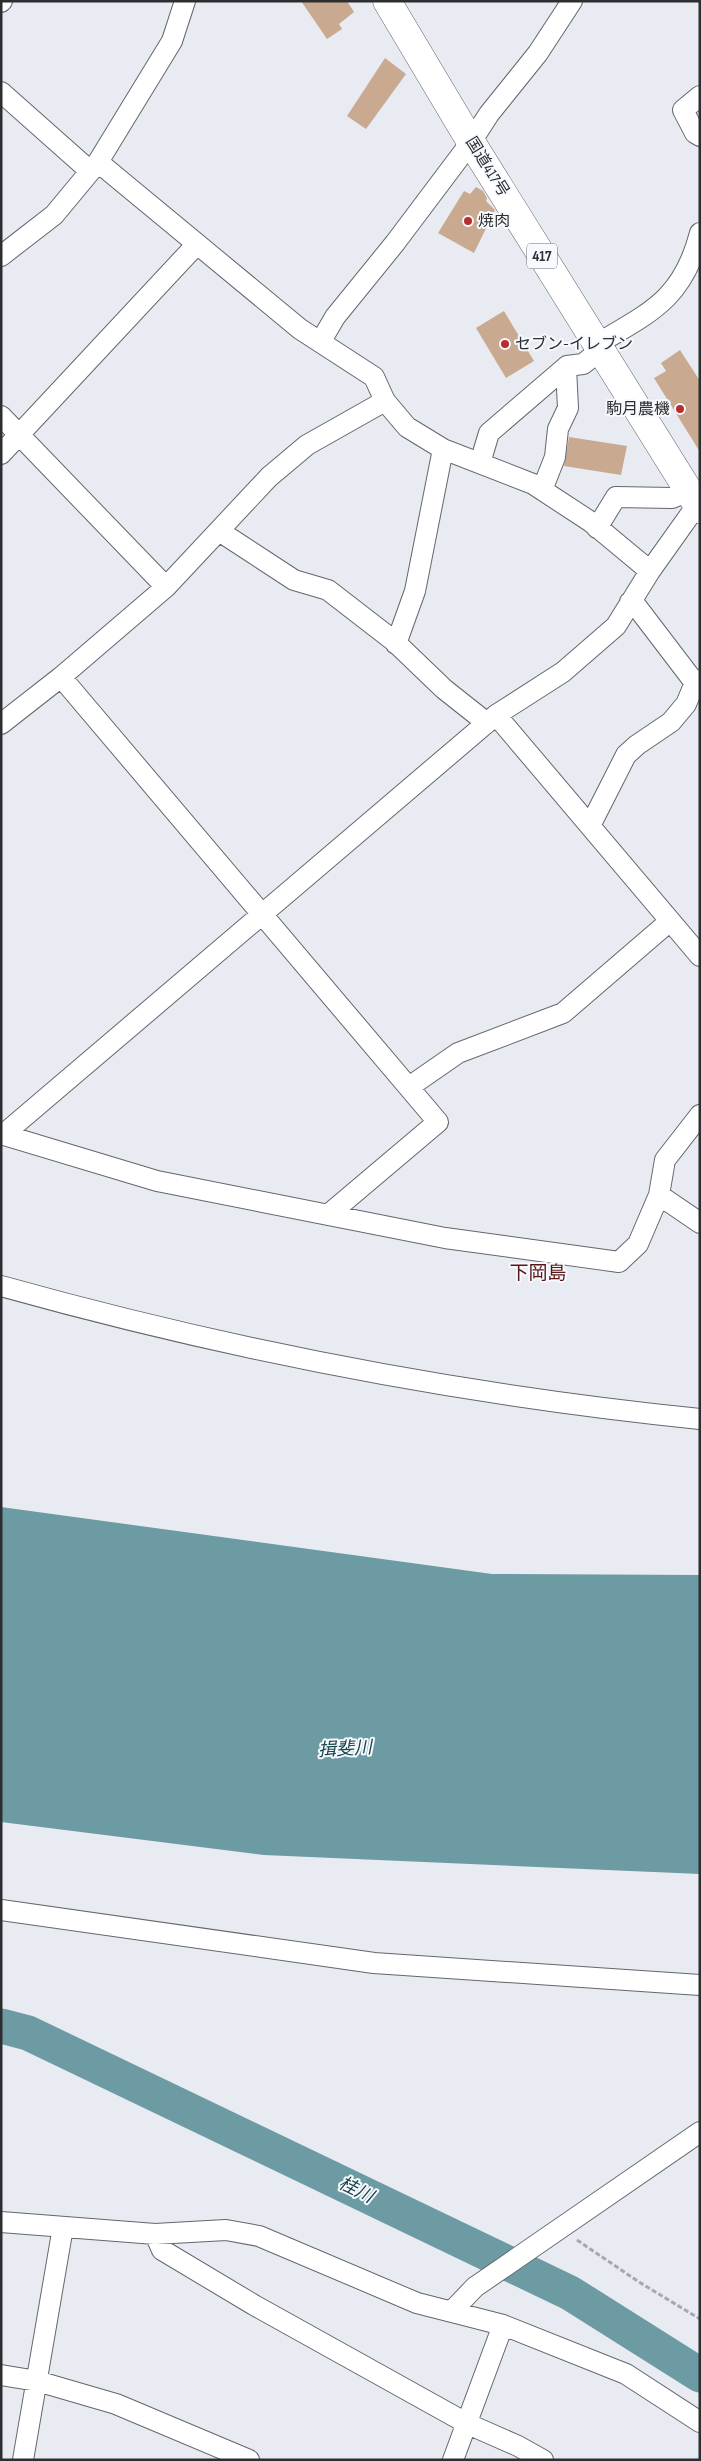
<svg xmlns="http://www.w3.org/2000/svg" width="701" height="2461" viewBox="0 0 701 2461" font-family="'Sofia Sans Condensed','Noto Sans JP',sans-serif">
  <rect width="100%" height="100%" fill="#e8ebf2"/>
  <path fill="#6d9ba4" d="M1,1507L492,1574L700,1575V1874L264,1855L1,1822Z"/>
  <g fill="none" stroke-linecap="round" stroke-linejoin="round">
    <path stroke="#6d9ba4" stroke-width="35" d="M1,2026L28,2033L570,2293L700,2375"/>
  </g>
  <path fill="#c9aa90" d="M301,1H347L354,12L339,24L342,29L327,39Z
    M385,58L406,74L366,129L347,116Z
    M476,187L483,191L487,198L486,201L495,210L474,253L438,233L464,191L470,194Z
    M504,311L534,361L506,378L476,328Z
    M680,350L700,381V452L654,378L666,371L661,363Z
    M569,437L627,446L621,475L564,466Z"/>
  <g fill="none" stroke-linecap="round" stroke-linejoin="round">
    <g stroke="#63666c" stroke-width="22">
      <path id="street" d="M1,2L2,1
        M1,92L90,171
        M700,96L683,110L695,133L700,136
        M98,162L300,329L374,377L385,401L407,427L443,449L533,484L591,522L650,571
        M1,256L54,215L98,162L172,41L185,1
        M321,341L335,317L395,243L471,142L489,114L538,53L572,1
        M597,344C651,312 683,299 700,233
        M1,416L166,587
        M1,454L197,244
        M480,463L489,433L567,366L583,364L601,350
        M542,490L555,457L558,429L568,408L566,368
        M597,528L616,497L672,498L689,491
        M219,531L294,580L328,590L394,641L444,689L487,723
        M630,602L637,607L695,683L700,680
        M396,644L415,591L443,449
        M61,677L438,1122L328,1215
        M496,715L700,956
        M1,724L61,677L166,587L269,477L307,445L385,401
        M591,824L626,755L637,745L671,722L686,704L695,683
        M409,1087L458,1053L563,1013L670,921
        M1,1134L157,1181L445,1238L619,1262L638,1244L659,1195L665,1160L700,1115
        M4,1134L496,715L563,672L616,626L650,571L697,505
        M659,1195L700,1223
        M1,1286C230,1350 463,1395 700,1419
        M1,1910L374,1963L700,1985
        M1,2222L155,2234L226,2230L259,2236L417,2303L503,2325L626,2374L700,2422
        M155,2234L162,2250L254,2305L468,2424L518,2446L543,2460
        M452,2311L475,2287L700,2132
        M1,2375L37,2381L116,2404L249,2460
        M23,2460L63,2227
        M453,2460L503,2325"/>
    </g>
    <g stroke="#63666c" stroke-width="29">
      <path id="highway" d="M387,1L471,142L700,509"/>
    </g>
    <path stroke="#a6a8ae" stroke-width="3" stroke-dasharray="5 2.5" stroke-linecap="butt" d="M577,2240L639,2282L700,2319"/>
    <use href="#street" stroke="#fff" stroke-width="20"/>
    <use href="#highway" stroke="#fff" stroke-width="28"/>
  </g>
  <g fill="#bb2c2e" stroke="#f6f9fe" stroke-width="2">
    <circle cx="468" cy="221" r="5"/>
    <circle cx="505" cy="344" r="5"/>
    <circle cx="680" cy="409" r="5"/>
  </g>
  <g text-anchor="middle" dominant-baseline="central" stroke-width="4" stroke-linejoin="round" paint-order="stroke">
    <rect fill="#f6f9fe" stroke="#696b6e" stroke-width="1" x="527" y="243.5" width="30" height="25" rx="4"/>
    <g font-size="15" font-weight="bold" fill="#2c2e30">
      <text x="542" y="256">417</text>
    </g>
    <g font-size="16" fill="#2c2e30" stroke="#f6f9fe">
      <text transform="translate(487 167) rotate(58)">国道417号</text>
    </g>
    <g font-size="16" fill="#2c2e30" stroke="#f6f9fe" text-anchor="start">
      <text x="478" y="221">焼肉</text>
      <text x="515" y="344">セブン-イレブン</text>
      <text x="670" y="409" text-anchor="end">駒月農機</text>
    </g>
    <g font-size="18" font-style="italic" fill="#18434a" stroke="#f6f9fe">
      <text transform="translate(345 1749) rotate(-3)">揖斐川</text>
      <text transform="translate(356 2190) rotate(26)">桂川</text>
    </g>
    <g font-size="19" fill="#5a1515" stroke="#f6f9fe">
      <text x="538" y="1273">下岡島</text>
    </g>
  </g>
  <rect width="701" height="2461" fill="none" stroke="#2c2e30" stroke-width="5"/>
</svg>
